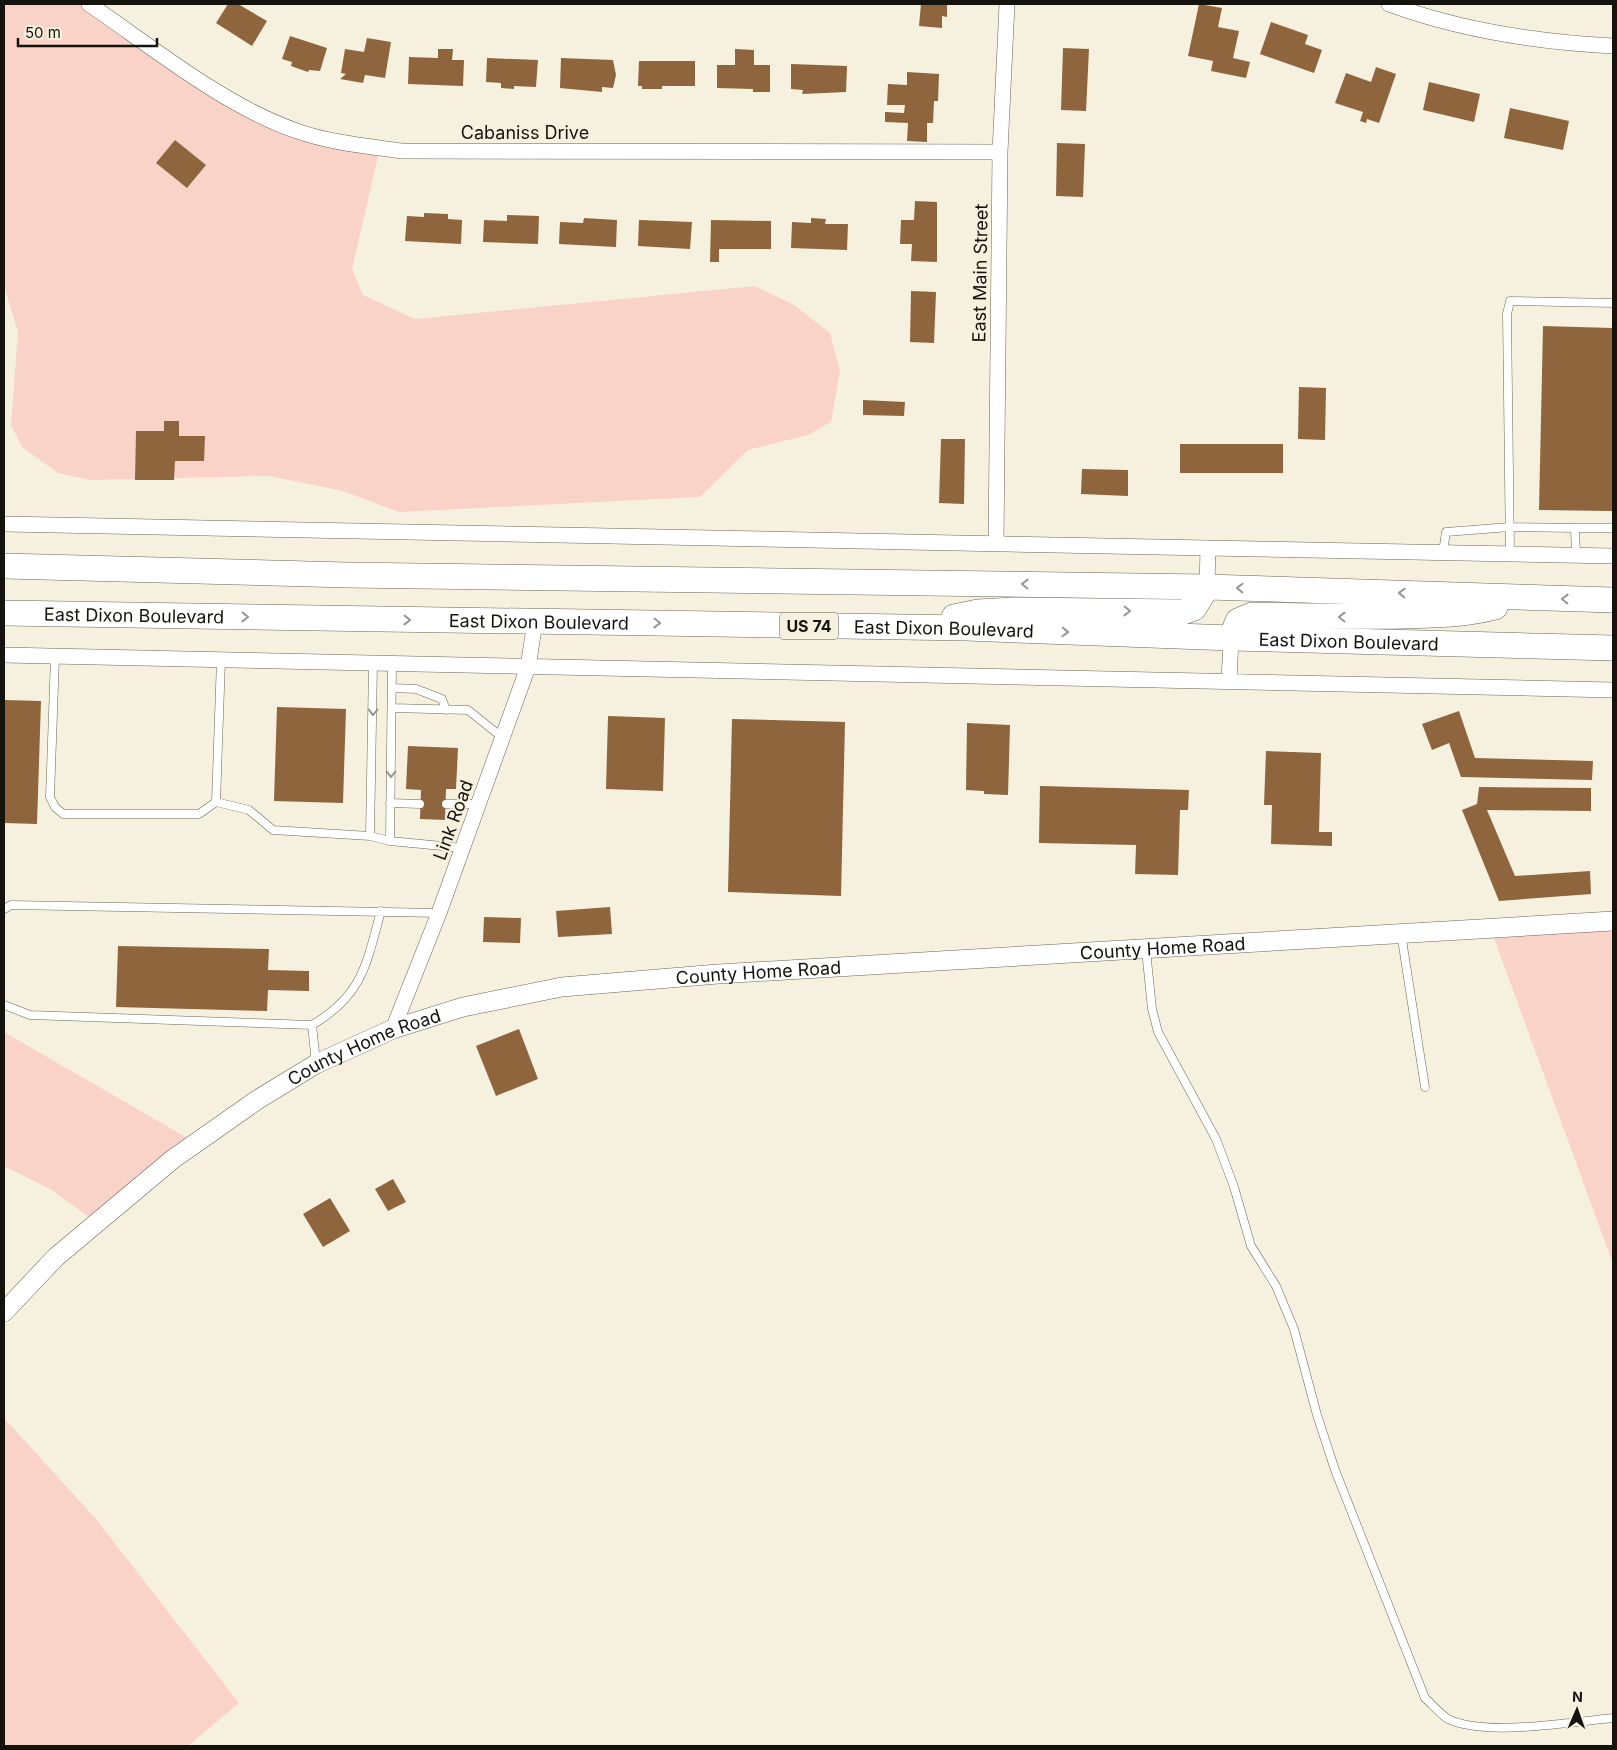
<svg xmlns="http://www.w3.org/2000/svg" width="1617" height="1750" viewBox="0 0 1617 1750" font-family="Inter,sans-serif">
  <rect width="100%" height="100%" fill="#f6f1df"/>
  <path fill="#fad3c8" d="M4,4H89L257,115L380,148L352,269L363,295L415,319L755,286L794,305L830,333L840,371L831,422L808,435L748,450L700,497L399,512L343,491L269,476L90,480L58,473L22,447L11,425L18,332L4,286Z
    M1613,921V1264L1490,927Z
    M4,1032L196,1143L97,1223L50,1189L4,1166Z
    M4,1418L96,1519L239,1703L188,1746H4Z"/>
  <path fill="#8e653c" d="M228,4H238L267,21L252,46L216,23Z
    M921,4H947V17L942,16V28L919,26Z
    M1199,4L1222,8L1218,27L1239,31L1233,58L1250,62L1246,78L1211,71L1213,61L1188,56Z
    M1271,22L1308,35L1305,44L1322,50L1314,73L1260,54Z
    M290,36L327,48L320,71L309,70L308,72L291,66L292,62L282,59Z
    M367,38L391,42L385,78L365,75L363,83L340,79L346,74L341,73L345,49L364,52Z
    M1063,48L1089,49L1086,111L1061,110Z
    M438,49H453L452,60H464L463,86L408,84L409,57L438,58Z
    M735,49L754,50V65H770V92H753V89L717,88V65H735Z
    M487,58L538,60L536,87L514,86V89L501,88V83L486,82Z
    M561,58L613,60L616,75L613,88L602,87V92L560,88Z
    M639,61H695V86H662V89H642V86H638Z
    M791,64L847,66L846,92L802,94L803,90L791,89Z
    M1376,67L1396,74L1379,123L1367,119L1366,123L1360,121L1363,112L1335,103L1346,73L1371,82Z
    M907,72L939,74L938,101H934L933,123H927V142L907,141L908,123L885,122V112L904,113L905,105H887L888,84L907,85Z
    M1429,82L1480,94L1474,122L1423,110Z
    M1510,108L1569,121L1563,150L1504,138Z
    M175,140L206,165L187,188L156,163Z
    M1057,143L1085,144L1083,197L1056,196Z
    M915,201L937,202V262L911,261L912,244H900L901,220H914Z
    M424,213L448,214V219L462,220L461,244L405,241L407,216L424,217Z
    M507,215L539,216L538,244L483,242L484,220L507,221Z
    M584,218L617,220L616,247L559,244L560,222L583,223Z
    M811,218L826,219L825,224H848L847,250L791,248L792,222L811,223Z
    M639,220L692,222L690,249L638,246Z
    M711,220L771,221V249H719V262H710Z
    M911,291L936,292L934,343L910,342Z
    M1543,326L1613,328L1612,511L1539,510Z
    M1299,387L1326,388L1325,440L1298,439Z
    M863,400L905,402L904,416L863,415Z
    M164,421H179V436H205L204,461H175L174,480H135L136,431H164Z
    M941,439H965L964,504L939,503Z
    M1180,444H1283V473H1180Z
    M1082,469L1128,470V496L1081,494Z
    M4,700L41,701L37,824L4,823Z
    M277,707L346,709L343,803L274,801Z
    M1459,711L1475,758L1593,761L1592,780L1461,777L1449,743L1432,750L1422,724Z
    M608,716L665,718L663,791L606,789Z
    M732,719L845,722L841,896L728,892Z
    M967,723L1010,725L1008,795L984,794V791L966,790Z
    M408,746L458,748L456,789H446L445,820L420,819L421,790L406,789Z
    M1266,751L1321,753L1319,832H1332V846L1271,844L1272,805H1264Z
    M1040,786L1189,790L1188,810H1180L1178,875L1135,874L1136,845L1039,843Z
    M1479,787L1591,788V811L1487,810L1515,876L1590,871L1591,894L1499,901L1462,810L1477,804Z
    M610,907L612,934L558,937L556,911Z
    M484,917L521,918L520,943L483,942Z
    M118,946L269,949L268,970L309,971V991L268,990L267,1011L116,1007Z
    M519,1029L538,1079L496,1096L476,1046Z
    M393,1179L406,1202L388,1211L375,1189Z
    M330,1198L350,1231L323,1247L303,1214Z"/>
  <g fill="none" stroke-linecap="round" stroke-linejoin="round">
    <g stroke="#6a6657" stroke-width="9">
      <path id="service" d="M1443,552L1446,532L1510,527L1575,528
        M1510,554L1507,314L1510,301L1613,303
        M1576,555L1575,528H1613
        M55,657L50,797L55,807L63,814H199L216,802L221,660
        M392,688L416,689L442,699L446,710
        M392,708L468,710L503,738
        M216,802L249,810L273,830L370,836L390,841L463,848
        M390,803L420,804
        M446,804H479
        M370,836L373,664
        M390,841L392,664
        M4,909L11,905L439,913
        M1401,933L1425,1087
        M1146,950L1152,1009L1158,1032L1216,1139L1234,1187L1251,1246L1276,1286L1294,1329L1317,1415L1335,1470L1425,1698C1432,1704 1440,1714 1448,1719C1485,1737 1571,1722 1613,1718
        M4,1005L30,1015L312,1025C363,995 366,965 381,911
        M312,1025L316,1063"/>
    </g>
    <g stroke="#6a6657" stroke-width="16">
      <path id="minor" d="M89,4C152,47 226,107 297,131C331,143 367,146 402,151L1000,152
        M1389,4C1462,31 1536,42 1613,46
        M4,524L1613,556
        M996,544L1000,152L1007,4
        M1207,587L1208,548
        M4,655L1613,690
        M1229,682L1231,638
        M393,1029L439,913L528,667L535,622"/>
    </g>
    <g stroke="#6a6657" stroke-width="20">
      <g id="tertiary">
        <path id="s1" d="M4,1312L56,1257L173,1159L257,1100L316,1064L393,1029L463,1007L562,987L718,974L1613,921"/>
      </g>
    </g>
    <g stroke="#6a6657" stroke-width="26">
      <g id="trunk">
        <path d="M4,566L347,575L1207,587L1613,600"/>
        <path id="s2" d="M4,613L966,628L1231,638L1613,648"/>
        <path d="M954,617L978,612L1014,610L1183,612L1194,608L1207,587"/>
        <path d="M1231,638L1238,621L1252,615C1303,616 1353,617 1403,616C1434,615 1465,615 1495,607"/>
      </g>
    </g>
    <use href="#service" stroke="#fff" stroke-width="8"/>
    <use href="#minor" stroke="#fff" stroke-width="15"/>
    <use href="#tertiary" stroke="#fff" stroke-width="19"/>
    <use href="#trunk" stroke="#fff" stroke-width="25"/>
  </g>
  <defs><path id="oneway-chevron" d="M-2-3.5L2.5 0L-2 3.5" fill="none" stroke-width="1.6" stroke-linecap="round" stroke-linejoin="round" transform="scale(1.25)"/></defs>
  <g stroke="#969592">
    <use href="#oneway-chevron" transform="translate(1025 584) rotate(-179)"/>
    <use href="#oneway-chevron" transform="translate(1240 588) rotate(-178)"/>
    <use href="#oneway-chevron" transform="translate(1402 593) rotate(-178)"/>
    <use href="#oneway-chevron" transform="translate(1565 599) rotate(-179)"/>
    <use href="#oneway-chevron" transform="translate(1127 611) rotate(1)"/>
    <use href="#oneway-chevron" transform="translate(245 617) rotate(1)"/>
    <use href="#oneway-chevron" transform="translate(1342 617) rotate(-179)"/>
    <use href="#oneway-chevron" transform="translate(407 620) rotate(1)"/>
    <use href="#oneway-chevron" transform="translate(657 623) rotate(1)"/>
    <use href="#oneway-chevron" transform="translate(1065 632) rotate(2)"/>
    <use href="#oneway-chevron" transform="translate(373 712) rotate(91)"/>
    <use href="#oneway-chevron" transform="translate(391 774) rotate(91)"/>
  </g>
  <g text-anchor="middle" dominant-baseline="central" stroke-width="4" stroke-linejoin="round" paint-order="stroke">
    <rect fill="#f6f1df" stroke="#58564c" stroke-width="1" x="780" y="612.5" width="58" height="27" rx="4"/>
    <g font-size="16" font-weight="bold" fill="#15130d">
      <text x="809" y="626">US 74</text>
    </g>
    <g font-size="18" fill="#15130d" stroke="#f6f1df">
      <text x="525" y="132">Cabaniss Drive</text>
      <text transform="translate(980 273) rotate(-89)">East Main Street</text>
      <text stroke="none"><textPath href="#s2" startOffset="130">East Dixon Boulevard</textPath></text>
      <text stroke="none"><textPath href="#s2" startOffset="535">East Dixon Boulevard</textPath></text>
      <text stroke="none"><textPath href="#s2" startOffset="940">East Dixon Boulevard</textPath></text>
      <text stroke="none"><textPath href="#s2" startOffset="1345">East Dixon Boulevard</textPath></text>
      <text transform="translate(453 820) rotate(-70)">Link Road</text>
      <text stroke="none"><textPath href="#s1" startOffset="1261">County Home Road</textPath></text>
      <text stroke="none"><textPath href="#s1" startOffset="856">County Home Road</textPath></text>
      <text stroke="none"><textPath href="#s1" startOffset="451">County Home Road</textPath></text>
    </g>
  </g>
  <rect width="1617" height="1750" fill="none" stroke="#15130d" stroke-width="10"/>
  <g transform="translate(1577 1710) rotate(2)" stroke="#f6f1df" stroke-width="4" paint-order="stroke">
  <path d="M0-4L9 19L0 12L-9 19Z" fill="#15130d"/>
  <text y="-8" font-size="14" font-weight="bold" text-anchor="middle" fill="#15130d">N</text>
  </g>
  <path d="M18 38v8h139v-8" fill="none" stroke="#15130d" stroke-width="2.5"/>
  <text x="25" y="38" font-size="15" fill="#15130d" stroke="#f6f1df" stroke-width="4" paint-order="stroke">50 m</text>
</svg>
